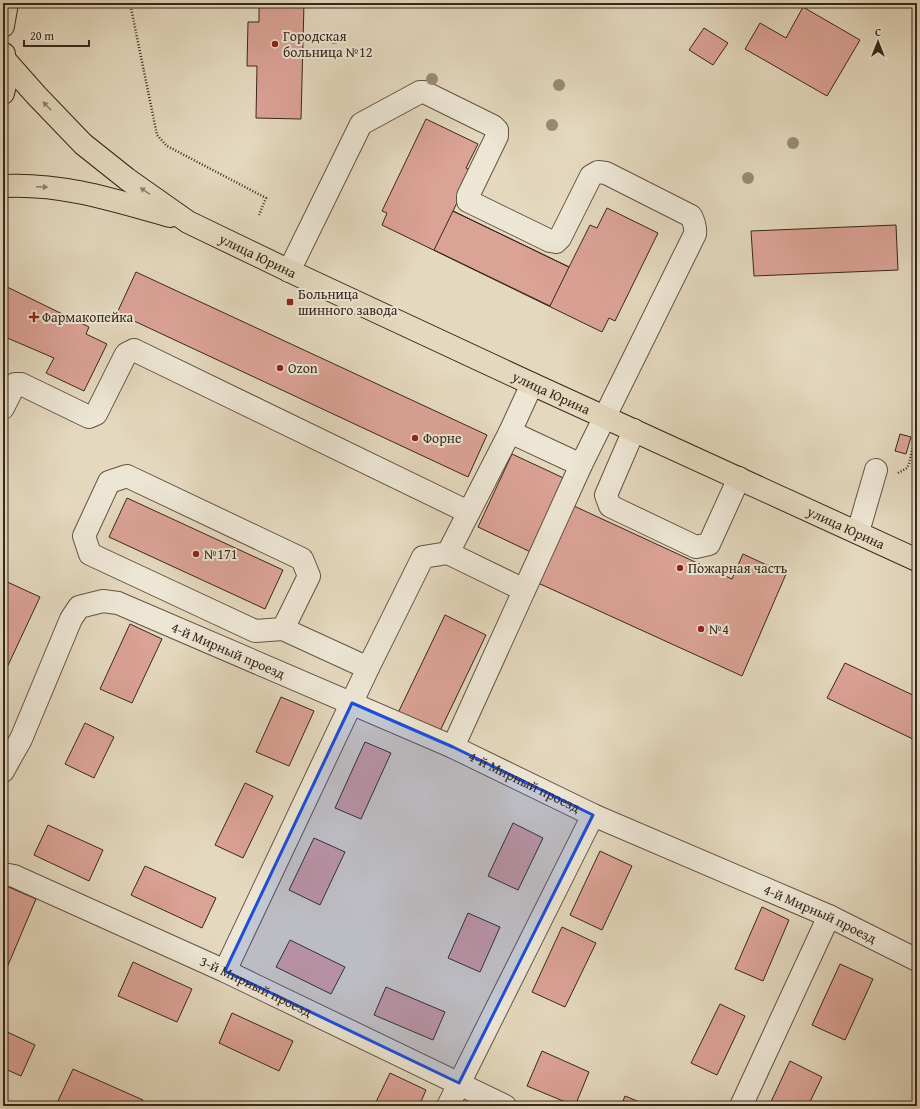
<svg xmlns="http://www.w3.org/2000/svg" width="920" height="1109" viewBox="0 0 920 1109" font-family="'Gentium Book Plus',serif">
  <rect width="100%" height="100%" fill="#e4d8be"/>
  <filter id="stains"><feTurbulence type="fractalNoise" baseFrequency=".005" numOctaves="4"/><feColorMatrix values="0 0 0 0 .2 0 0 0 0 .09 0 0 0 0 .02 0 0 0 .5 -.17"/></filter>
  <radialGradient id="worn" r=".72"><stop offset=".6" stop-color="#630" stop-opacity="0"/><stop offset="1" stop-color="#630" stop-opacity=".3"/></radialGradient>
  <path fill="#dba296" stroke="#38271c" d="M259,3H304L301,119L256,118L257,66H247L248,22H259Z
    M803,7L860,40L827,96L745,49L760,23L786,38Z
    M704,28L728,43L713,65L689,50Z
    M426,119L478,144L466,168L472,171L453,211L569,267L590,225L597,228L607,208L658,233L615,321L609,318L602,332L382,225L387,213L382,211Z
    M453,211L569,267L550,306L434,250Z
    M896,225L898,270L754,276L751,231Z
    M136,272L487,435L468,477L117,313Z
    M3,285L89,327L86,334L107,344L84,391L46,373L54,358L5,337L3,341Z
    M900,434L911,437L906,454L895,451Z
    M512,454L570,481L535,554L478,527Z
    M127,498L283,570L265,609L109,537Z
    M574,506L732,579L743,554L786,574L742,676L538,583Z
    M3,580L40,597L3,676Z
    M445,615L486,635L439,733L398,713Z
    M130,624L162,639L132,703L100,689Z
    M845,663L917,697V741L827,698Z
    M281,697L314,711L289,766L256,752Z
    M85,723L114,737L94,778L65,764Z
    M365,742L391,753L361,819L335,808Z
    M245,783L273,796L243,858L215,845Z
    M513,823L543,838L518,890L488,876Z
    M48,825L103,850L89,881L34,855Z
    M314,838L345,852L320,905L289,890Z
    M600,851L632,866L602,930L570,915Z
    M145,866L216,898L202,928L131,895Z
    M4,885L36,899L3,977V888Z
    M762,907L789,920L763,981L735,969Z
    M468,913L500,927L480,972L448,958Z
    M562,927L596,943L565,1007L532,992Z
    M290,940L345,967L331,994L276,967Z
    M133,962L192,989L177,1022L118,996Z
    M840,964L873,979L845,1040L812,1025Z
    M386,987L445,1012L433,1040L374,1015Z
    M720,1004L745,1016L717,1075L691,1063Z
    M232,1013L293,1041L279,1071L219,1043Z
    M3,1030L35,1045L21,1076L3,1068Z
    M542,1051L589,1072L575,1106L527,1086Z
    M790,1061L822,1077L808,1106H769Z
    M73,1069L143,1100L141,1106H69L58,1101Z
    M390,1073L426,1090L419,1106H374Z
    M625,1096L649,1106H621Z"/>
  <g fill="none" stroke-linecap="round" stroke-linejoin="round">
    <g stroke="#635344" stroke-width="24">
      <g id="minor">
        <path d="M289,271L361,124L420,92H424L493,126L497,130V136L468,196V201L550,241L556,242L560,238L591,176L598,172L606,173L691,216C694,222 696,227 695,234L581,465L510,432"/>
        <path d="M3,408L15,384H21L89,417L96,414L126,354L134,350L468,512"/>
        <path d="M634,430L606,495L610,506L696,547L709,544L739,478"/>
        <path d="M858,532L876,470"/>
        <path d="M448,553L524,590"/>
        <path d="M283,629L309,576L302,559L127,476L109,482L84,536L90,554L255,631L283,629L368,668"/>
        <path d="M453,747L581,465"/>
        <path id="s1" d="M3,771L21,739L71,619L79,607L103,601L118,603L453,747L593,815L829,916L917,960"/>
        <path id="s2" d="M3,874L14,876L225,971L505,1106"/>
        <path d="M225,971L368,668L423,557L448,553L510,432L532,384"/>
        <path d="M448,1106L593,815"/>
        <path d="M741,1106L829,916"/>
      </g>
    </g>
    <g stroke="#38271c" stroke-width="24">
      <g id="major">
        <path d="M3,26L7,3"/>
        <path id="s3" d="M5,60L36,95L83,144L127,179L188,222L298,275L532,384L917,560"/>
        <path d="M3,93L5,85L4,54"/>
        <path d="M3,186C62,183 114,200 170,216"/>
      </g>
    </g>
    <path stroke="#38271c" stroke-width="2.5" stroke-dasharray="1 2" stroke-linecap="butt" d="M130,3L157,135L167,146L266,198L259,215
      M898,473L907,468L909,464L917,428"/>
    <use href="#minor" stroke="#ede6d5" stroke-width="22"/>
    <use href="#major" stroke="#e4d8be" stroke-width="22"/>
  </g>
  <g fill="#978c75">
    <circle cx="334" cy="38" r="6"/>
    <circle cx="432" cy="79" r="6"/>
    <circle cx="559" cy="85" r="6"/>
    <circle cx="552" cy="125" r="6"/>
    <circle cx="793" cy="143" r="6"/>
    <circle cx="748" cy="178" r="6"/>
  </g>
  <defs><path id="oneway-solid" d="M-6-.8H1V-3.2L6.5 0L1 3.2V.8H-6Z"/></defs>
  <g fill="#8e806d">
    <use href="#oneway-solid" transform="translate(47 106) rotate(-134)"/>
    <use href="#oneway-solid" transform="translate(42 187) rotate(3)"/>
    <use href="#oneway-solid" transform="translate(145 191) rotate(-145)"/>
  </g>
  <path fill="#1d4ed8" fill-opacity="0.2" stroke="#1d4ed8" stroke-width="3" stroke-linejoin="round" d="M352,703L453,747L593,815L459,1083L225,971Z"/>
  <g fill="#8f2418" stroke="#ede6d5" stroke-width="1.5">
    <circle cx="275" cy="44" r="4"/>
    <rect x="286" y="298" width="8" height="8" rx="2"/>
    <path d="M32 311h4v4h4v4h-4v4h-4v-4h-4v-4h4z"/>
    <circle cx="280" cy="368" r="4"/>
    <circle cx="415" cy="438" r="4"/>
    <circle cx="196" cy="554" r="4"/>
    <circle cx="680" cy="568" r="4"/>
    <circle cx="701" cy="629" r="4"/>
  </g>
  <g text-anchor="middle" dominant-baseline="central" stroke-width="4" stroke-linejoin="round" paint-order="stroke">
    <g font-size="14" fill="#38271c" stroke="#ede6d5" text-anchor="start">
      <text x="283" y="36">Городская<tspan x="283" dy="16">больница №12</tspan></text>
      <text x="298" y="294">Больница<tspan x="298" dy="16">шинного завода</tspan></text>
      <text x="42" y="317">Фармакопейка</text>
      <text x="288" y="368">Ozon</text>
      <text x="423" y="438">Форне</text>
      <text x="204" y="554">№171</text>
      <text x="688" y="568">Пожарная часть</text>
      <text x="709" y="629">№4</text>
    </g>
    <g font-size="14" fill="#38271c" stroke="#ede6d5">
      <text stroke="none"><textPath href="#s3" startOffset="323">улица Юрина</textPath></text>
      <text stroke="none"><textPath href="#s3" startOffset="647">улица Юрина</textPath></text>
      <text stroke="none"><textPath href="#s3" startOffset="971">улица Юрина</textPath></text>
      <text stroke="none"><textPath href="#s1" startOffset="341">4-й Мирный проезд</textPath></text>
      <text stroke="none"><textPath href="#s1" startOffset="665">4-й Мирный проезд</textPath></text>
      <text stroke="none"><textPath href="#s1" startOffset="989">4-й Мирный проезд</textPath></text>
      <text stroke="none"><textPath href="#s2" startOffset="277">3-й Мирный проезд</textPath></text>
    </g>
  </g>
  <rect width="920" height="1109" fill="none" stroke="#e4d8be" stroke-width="16"/>
  <rect x="4" y="4" width="912" height="1101" fill="none" stroke="#38271c" stroke-width="2"/>
  <rect x="8" y="8" width="904" height="1093" fill="none" stroke="#38271c"/>
  <g transform="translate(878 42)" stroke="#ede6d5" stroke-width="3" paint-order="stroke">
  <path d="M0-3L7 15L0 10L-7 15Z" fill="#38271c"/>
  <text y="-6" font-size="11" font-weight="bold" text-anchor="middle" fill="#38271c">С</text>
  </g>
  <path d="M24 40v6h65v-6" fill="none" stroke="#38271c" stroke-width="2"/>
  <text x="30" y="40" font-size="12" fill="#38271c" stroke="#ede6d5" stroke-width="3" paint-order="stroke">20 m</text>
  <rect width="100%" height="100%" filter="url(#stains)"/>
  <rect width="100%" height="100%" fill="url(#worn)"/>
</svg>
